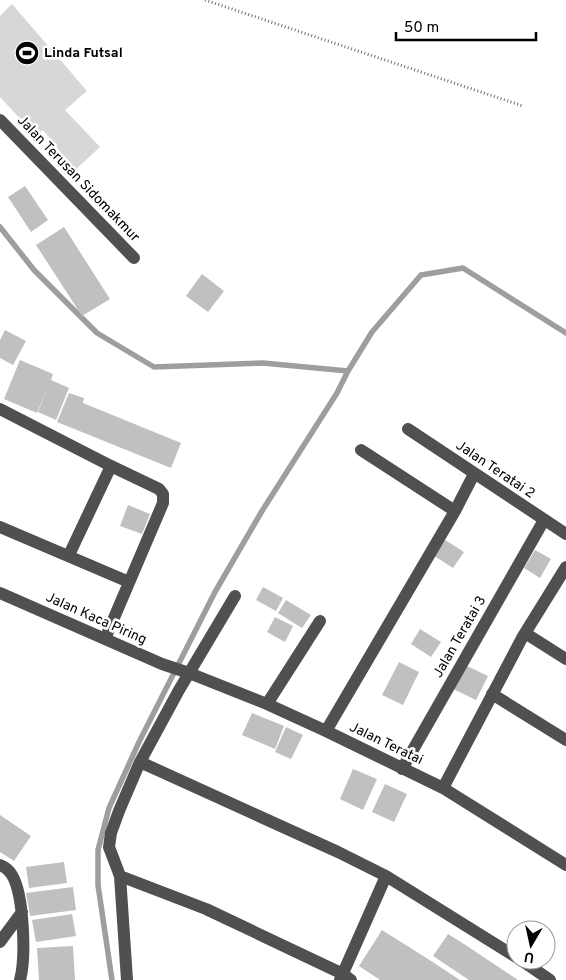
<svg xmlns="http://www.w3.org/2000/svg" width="566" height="980" viewBox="0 0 566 980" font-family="Overpass,sans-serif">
  <rect width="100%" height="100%" fill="#fff"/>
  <path fill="#d7d7d7" d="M12,4L87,91L65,110L100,147L75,170L43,130L36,136L0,97V16Z"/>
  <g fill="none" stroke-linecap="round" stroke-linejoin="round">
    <path stroke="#9e9e9e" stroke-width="5.5" d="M0,227L34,270L97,333L154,367L263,363L348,371
      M112,980L98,885V850L109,808L139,742L215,592L262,511L337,393L348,371L372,332L421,275L463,268L566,333"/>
  </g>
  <path fill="#c0c0c0" d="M25,186L48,220L31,232L8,197Z
    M64,227L110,299L82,316L36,245Z
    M202,274L224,291L208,312L186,296Z
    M5,330L26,341L13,365L0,358V340Z
    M20,360L53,374L51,380L69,388L56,420L38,412L48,386L37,413L4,399Z
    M69,393L84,398L83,403L181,443L171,468L57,422Z
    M128,505L150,514L142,534L120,526Z
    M442,538L464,552L453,568L431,554Z
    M535,550L551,559L540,578L524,568Z
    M263,587L283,598L276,611L256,600Z
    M286,600L311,615L302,628L278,613Z
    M275,617L293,626L285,642L267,632Z
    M420,629L441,642L431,657L411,644Z
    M399,662L419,672L403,705L382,695Z
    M465,665L488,676L476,700L453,689Z
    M252,713L284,726L275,749L242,735Z
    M286,727L303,735L291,759L275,752Z
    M353,769L377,779L363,810L340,799Z
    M385,784L407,794L394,822L372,812Z
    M0,815L31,836L14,861L0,852Z
    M64,862L67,883L29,888L26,867Z
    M73,887L76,910L30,916L26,893Z
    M72,914L76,936L36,942L32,920Z
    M382,930L428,959L460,980H380L359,966Z
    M448,934L464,944L518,980H469L433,956Z
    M73,946L75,980H39L37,948Z"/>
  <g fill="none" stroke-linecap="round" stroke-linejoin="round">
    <path stroke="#727272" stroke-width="3" stroke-dasharray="1 2.5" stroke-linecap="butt" d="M205,0L523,106"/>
    <path stroke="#505050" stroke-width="12" d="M0,120L134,258
      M0,409L111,466L159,489L163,494V503L105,639
      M408,429L566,534
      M361,450L455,511
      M0,527L129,582
      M69,555L111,466
      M0,593L162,664L189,673L267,704L326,731L443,788L566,865
      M525,633L566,659
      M492,694L566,740
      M267,704L320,621
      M326,731L455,511L474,474
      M140,762L338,852L386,876L516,957
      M402,769L544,520
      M443,788L522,638L566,567
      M0,865C5,867 9,870 12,875C24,895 26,958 20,980
      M120,876L206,909L343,974L351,980
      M0,942L22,912
      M521,960L550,980
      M127,980L120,876L109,847L111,833L119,811L140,762L179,690L235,596
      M340,980L386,876"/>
  </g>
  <defs>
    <g id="stadium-disc" transform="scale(1.25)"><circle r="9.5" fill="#000" stroke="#fff"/><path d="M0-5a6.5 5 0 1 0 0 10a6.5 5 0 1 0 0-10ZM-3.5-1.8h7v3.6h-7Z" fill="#fff"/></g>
  </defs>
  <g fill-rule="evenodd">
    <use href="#stadium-disc" x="27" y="53"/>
  </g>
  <g text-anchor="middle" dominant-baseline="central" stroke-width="5" stroke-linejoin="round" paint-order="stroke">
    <g font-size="14" font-weight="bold" fill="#000" stroke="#fff" text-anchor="start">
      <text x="44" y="53">Linda Futsal</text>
    </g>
    <g font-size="14" fill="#000" stroke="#fff">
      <text transform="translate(78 179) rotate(46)">Jalan Terusan Sidomakmur</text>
      <text transform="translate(495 470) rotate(34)">Jalan Teratai 2</text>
      <text transform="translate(96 619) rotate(24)">Jalan Kaca Piring</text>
      <text transform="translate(460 637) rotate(-60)">Jalan Teratai 3</text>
      <text transform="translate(386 744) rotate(26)">Jalan Teratai</text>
    </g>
  </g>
  <g transform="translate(531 945) rotate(189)"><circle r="24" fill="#ffffff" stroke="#999999"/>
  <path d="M0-4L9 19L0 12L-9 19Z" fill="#000000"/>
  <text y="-8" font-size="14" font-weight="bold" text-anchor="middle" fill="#000000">U</text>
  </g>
  <path d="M396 32v8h140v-8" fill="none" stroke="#000000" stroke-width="2.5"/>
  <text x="404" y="32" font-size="15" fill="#000000" stroke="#ffffff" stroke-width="4" paint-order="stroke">50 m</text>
</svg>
